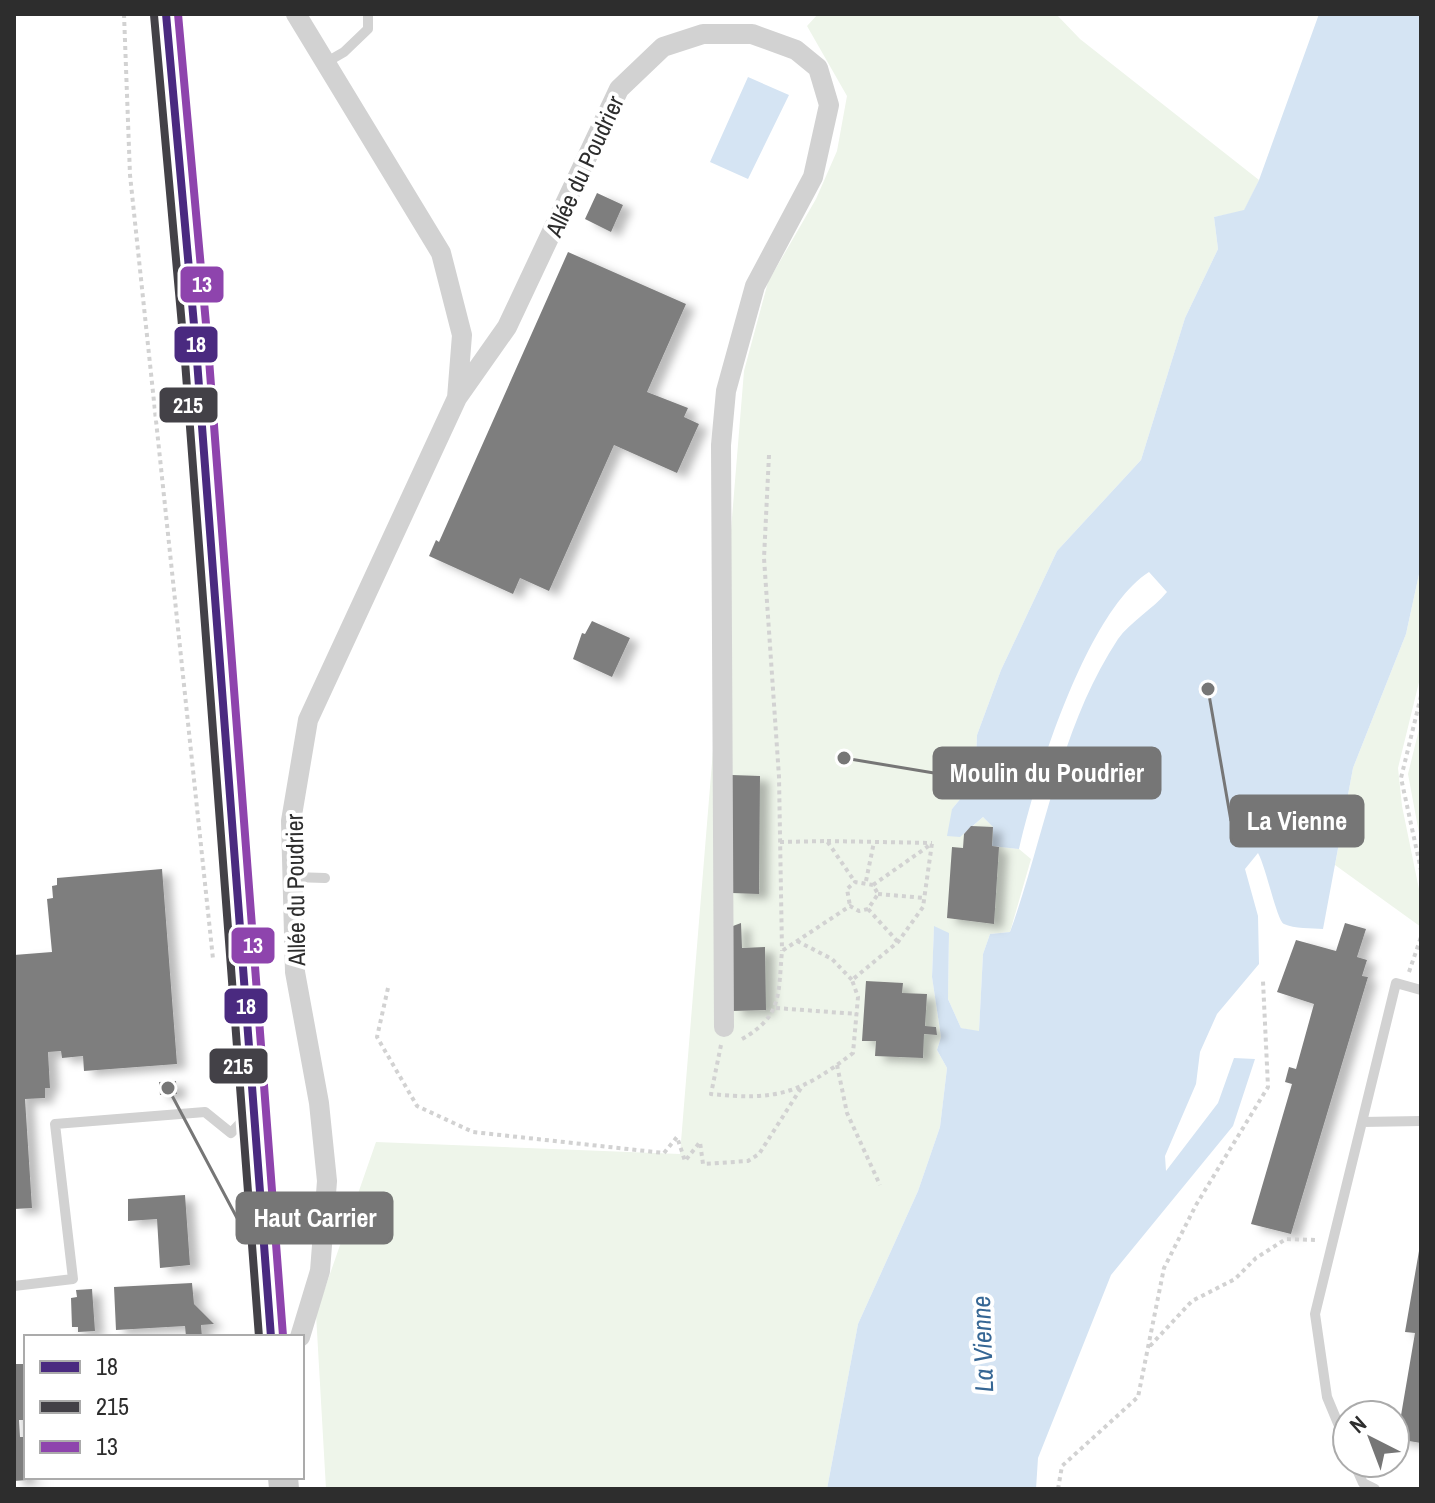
<svg xmlns="http://www.w3.org/2000/svg" width="1435" height="1503" viewBox="0 0 1435 1503" font-family="'Archivo Narrow',sans-serif">
  <defs>
    <filter id="shadow"><feDropShadow dx="9" dy="5" stdDeviation="4" flood-color="#0004"/></filter>
  </defs>
  <rect width="100%" height="100%" fill="#fff"/>
  <path fill="#eef5ea" d="M818,14H1056L1080,39L1259,180L1244,211L1214,217L1218,249L1185,318L1141,460L1057,551L1001,670L977,735L975,781L952,809L964,834L983,817L993,827V846L1019,849L1031,859L1010,932L990,934L983,954L979,1032L961,1028L948,999L949,934L934,927L932,977L941,1037L937,1050L947,1068L940,1127L918,1191L858,1324L827,1489H326L316,1314L376,1142L680,1154L744,371L768,282L816,199L837,151L847,96L807,26Z
    M1421,565V674L1398,768L1402,806L1421,899V927L1335,865L1353,768L1406,634Z
    M1421,721V844L1408,774Z"/>
  <path fill="#d5e4f3" d="M1319,14H1421V565L1406,634L1353,768L1323,929C1312,928 1294,929 1284,924C1277,921 1266,867 1258,853L1245,869L1258,916L1259,964L1217,1014L1200,1052L1196,1084L1165,1156L1166,1171L1218,1103L1234,1058L1255,1059L1233,1126L1111,1275L1038,1458L1036,1489H827L858,1324L918,1191L940,1127L947,1068L937,1050L941,1037L932,977L934,926L949,933L948,999L961,1028L979,1031L983,954L990,934L1010,932C1045,835 1060,727 1118,639C1130,622 1153,609 1167,592L1149,572C1087,611 1035,778 1019,849L992,846L993,827L983,817L960,837L947,836L952,809L975,781L977,735L1001,670L1057,551L1141,460L1185,318L1218,249L1214,217L1244,210L1259,180Z
    M748,77L789,95L748,179L710,162Z"/>
  <path fill="#7e7e7e" filter="url(#shadow)" d="M597,193L623,205L611,232L585,219Z
    M568,252L686,304L647,392L688,408L684,417L699,424L677,473L614,445L549,591L520,578L513,594L429,556L436,540L439,542Z
    M592,621L630,638L612,677L573,659L582,633L585,634Z
    M732,775L760,776L759,894L732,893Z
    M971,826L993,827L992,846L999,847L994,924L947,918L952,847L963,848L964,834Z
    M162,869L177,1064L84,1071L83,1056L62,1058L61,1051L48,1052L50,1088H45V1098L25,1099L32,1208L14,1209V955L52,952L47,899L53,898L52,886L57,885V878Z
    M741,923L742,948L765,947L766,1010L733,1011V926Z
    M1345,923L1366,929L1357,957L1367,960L1362,976L1368,977L1291,1234L1251,1224L1292,1084L1285,1082L1289,1067L1296,1069L1314,1004L1277,992L1296,940L1336,951Z
    M866,981L903,983L902,993L927,994L925,1026L936,1027L937,1035L924,1034L923,1058L875,1056L876,1041H862Z
    M176,1081L177,1094L160,1095L159,1082Z
    M185,1195L190,1265L160,1268L157,1219L128,1221V1199Z
    M1419,1251H1421V1443L1397,1439L1415,1333L1405,1332Z
    M192,1283L194,1304L214,1324L201,1325L202,1337H186L185,1326L116,1330L114,1287Z
    M92,1289L95,1331L78,1332V1327H72L71,1298L77,1297L76,1290Z
    M14,1364H26V1420H19L20,1437H26V1477L41,1479L14,1481Z"/>
  <g fill="none" stroke-linecap="round" stroke-linejoin="round">
    <path stroke="#d2d2d2" stroke-width="4" stroke-dasharray="4 4" stroke-linecap="butt" d="M124,14L130,175L213,959
      M769,455L764,558L779,777L782,951
      M1421,696L1401,778L1421,870
      M827,841L932,843
      M780,842L827,841L855,882
      M866,881L874,842
      M873,885L930,845
      M878,894L925,898
      M868,909L898,942
      M797,941L832,959L852,980
      M1409,972L1421,937
      M388,988L377,1037L417,1106L473,1132L664,1153L677,1137L685,1161L700,1142L703,1164L748,1161L759,1154L803,1085
      M776,1008L857,1014
      M742,1039C783,1016 778,993 782,951L850,906L859,911L868,909L878,894L873,885L855,882L847,889L850,906
      M721,1045L711,1094C777,1101 801,1093 853,1053L858,997L852,980L898,942L923,907L932,843
      M837,1065L847,1113L880,1185
      M1150,1346L1192,1301L1235,1279L1256,1258L1286,1239L1318,1240
      M1058,1489L1062,1466L1138,1397L1164,1268L1196,1205L1268,1087L1263,981"/>
    <path stroke="#d2d2d2" stroke-width="10" d="M325,63L344,52L368,29V14
      M293,877L325,878
      M1362,1122L1421,1121
      M14,1286L73,1279L55,1124L205,1112L231,1133L248,1115
      M1347,1445L1327,1397L1315,1314L1396,983L1421,990
      M1354,1463L1363,1483L1375,1489"/>
    <path stroke="#d2d2d2" stroke-width="20" d="M296,14L441,253L462,335L457,398
      M300,1337L320,1271L327,1181L319,1103L295,972L291,821L308,720L457,398L507,327L619,89L663,47L703,34H752L796,50L818,68L829,105L813,177L755,286L726,391L721,445L724,1027"/>
    <path stroke="#cbcbcb" stroke-width="30" d="M166,14L196,347L271,1337
      M283,1477L284,1489"/>
    <g stroke="#fff" stroke-width="14">
      <path id="bus-1" d="M166,14L196,347L271,1337"/>
    </g>
    <g stroke="#fff" stroke-width="14">
      <path id="bus-2" d="M154,15L184,348L259,1337"/>
    </g>
    <g stroke="#fff" stroke-width="14">
      <path id="bus-3" d="M178,14L208,346L283,1336"/>
    </g>
    <use href="#bus-1" stroke="#4a2a80" stroke-width="8"/>
    <use href="#bus-2" stroke="#434147" stroke-width="8"/>
    <use href="#bus-3" stroke="#8e44ad" stroke-width="8"/>
  </g>
  <g text-anchor="middle" dominant-baseline="central" stroke-width="8" stroke-linejoin="round" paint-order="stroke">
    <g font-size="24" fill="#2d2d2d" stroke="#fff">
      <text transform="translate(584 166) rotate(-65)">Allée du Poudrier</text>
      <text transform="translate(295 890) rotate(-91)">Allée du Poudrier</text>
    </g>
    <g font-size="26" font-style="italic" fill="#356694" stroke="#fff">
      <text transform="translate(982 1344) rotate(-92)">La Vienne</text>
    </g>
  </g>
  <path fill="none" stroke="#767676" stroke-width="3" d="M844 758L934 773M1208 689L1231 821M168 1088L237 1218"/>
  <g fill="#767676" stroke="#fff" stroke-width="3">
    <circle cx="844" cy="758" r="8"/>
    <circle cx="1208" cy="689" r="8"/>
    <circle cx="168" cy="1088" r="8"/>
  </g>
  <g fill="#767676" stroke="#767676" stroke-width="3">
    <rect x="934" y="748" width="226" height="50" rx="8"/>
    <rect x="1231" y="796" width="132" height="50" rx="8"/>
    <rect x="237" y="1193" width="155" height="50" rx="8"/>
  </g>
  <g font-size="26" text-anchor="middle" font-weight="bold" fill="#fff">
    <text x="1047" y="782">Moulin du Poudrier</text>
    <text x="1297" y="830">La Vienne</text>
    <text x="315" y="1227">Haut Carrier</text>
  </g>
  <g stroke="#fff" stroke-width="3">
    <rect x="179" y="265" width="46" height="39" rx="8" fill="#8e44ad"/>
    <rect x="173" y="325" width="46" height="39" rx="8" fill="#4a2a80"/>
    <rect x="158" y="386" width="61" height="38" rx="8" fill="#434147"/>
    <rect x="230" y="926" width="46" height="39" rx="8" fill="#8e44ad"/>
    <rect x="223" y="987" width="46" height="38" rx="8" fill="#4a2a80"/>
    <rect x="208" y="1047" width="61" height="38" rx="8" fill="#434147"/>
  </g>
  <g font-size="22" text-anchor="middle" font-weight="bold" fill="#fff">
    <text x="202" y="292">13</text>
    <text x="196" y="352">18</text>
    <text x="188" y="413">215</text>
    <text x="253" y="953">13</text>
    <text x="246" y="1014">18</text>
    <text x="238" y="1074">215</text>
  </g>
  <rect width="1435" height="1503" fill="none" stroke="#2d2d2d" stroke-width="32"/>
  <rect x="24" y="1335" width="280" height="144" fill="#ffffff" stroke="#ababab" stroke-width="2"/>
  <rect x="40" y="1361" width="40" height="12" fill="#4a2a80" stroke="#ababab" stroke-width="2"/>
  <text x="96" y="1375" font-size="24" fill="#2d2d2d">18</text>
  <rect x="40" y="1401" width="40" height="12" fill="#434147" stroke="#ababab" stroke-width="2"/>
  <text x="96" y="1415" font-size="24" fill="#2d2d2d">215</text>
  <rect x="40" y="1441" width="40" height="12" fill="#8e44ad" stroke="#ababab" stroke-width="2"/>
  <text x="96" y="1455" font-size="24" fill="#2d2d2d">13</text>
  <g transform="translate(1371 1439) rotate(318)"><circle r="38" fill="#ffffff" stroke="#ababab" stroke-width="2"/>
  <path d="M0-6L14 30L0 20L-14 30Z" fill="#767676"/>
  <text y="-12" font-size="22" font-weight="bold" text-anchor="middle" fill="#2d2d2d">N</text>
  </g>
</svg>
